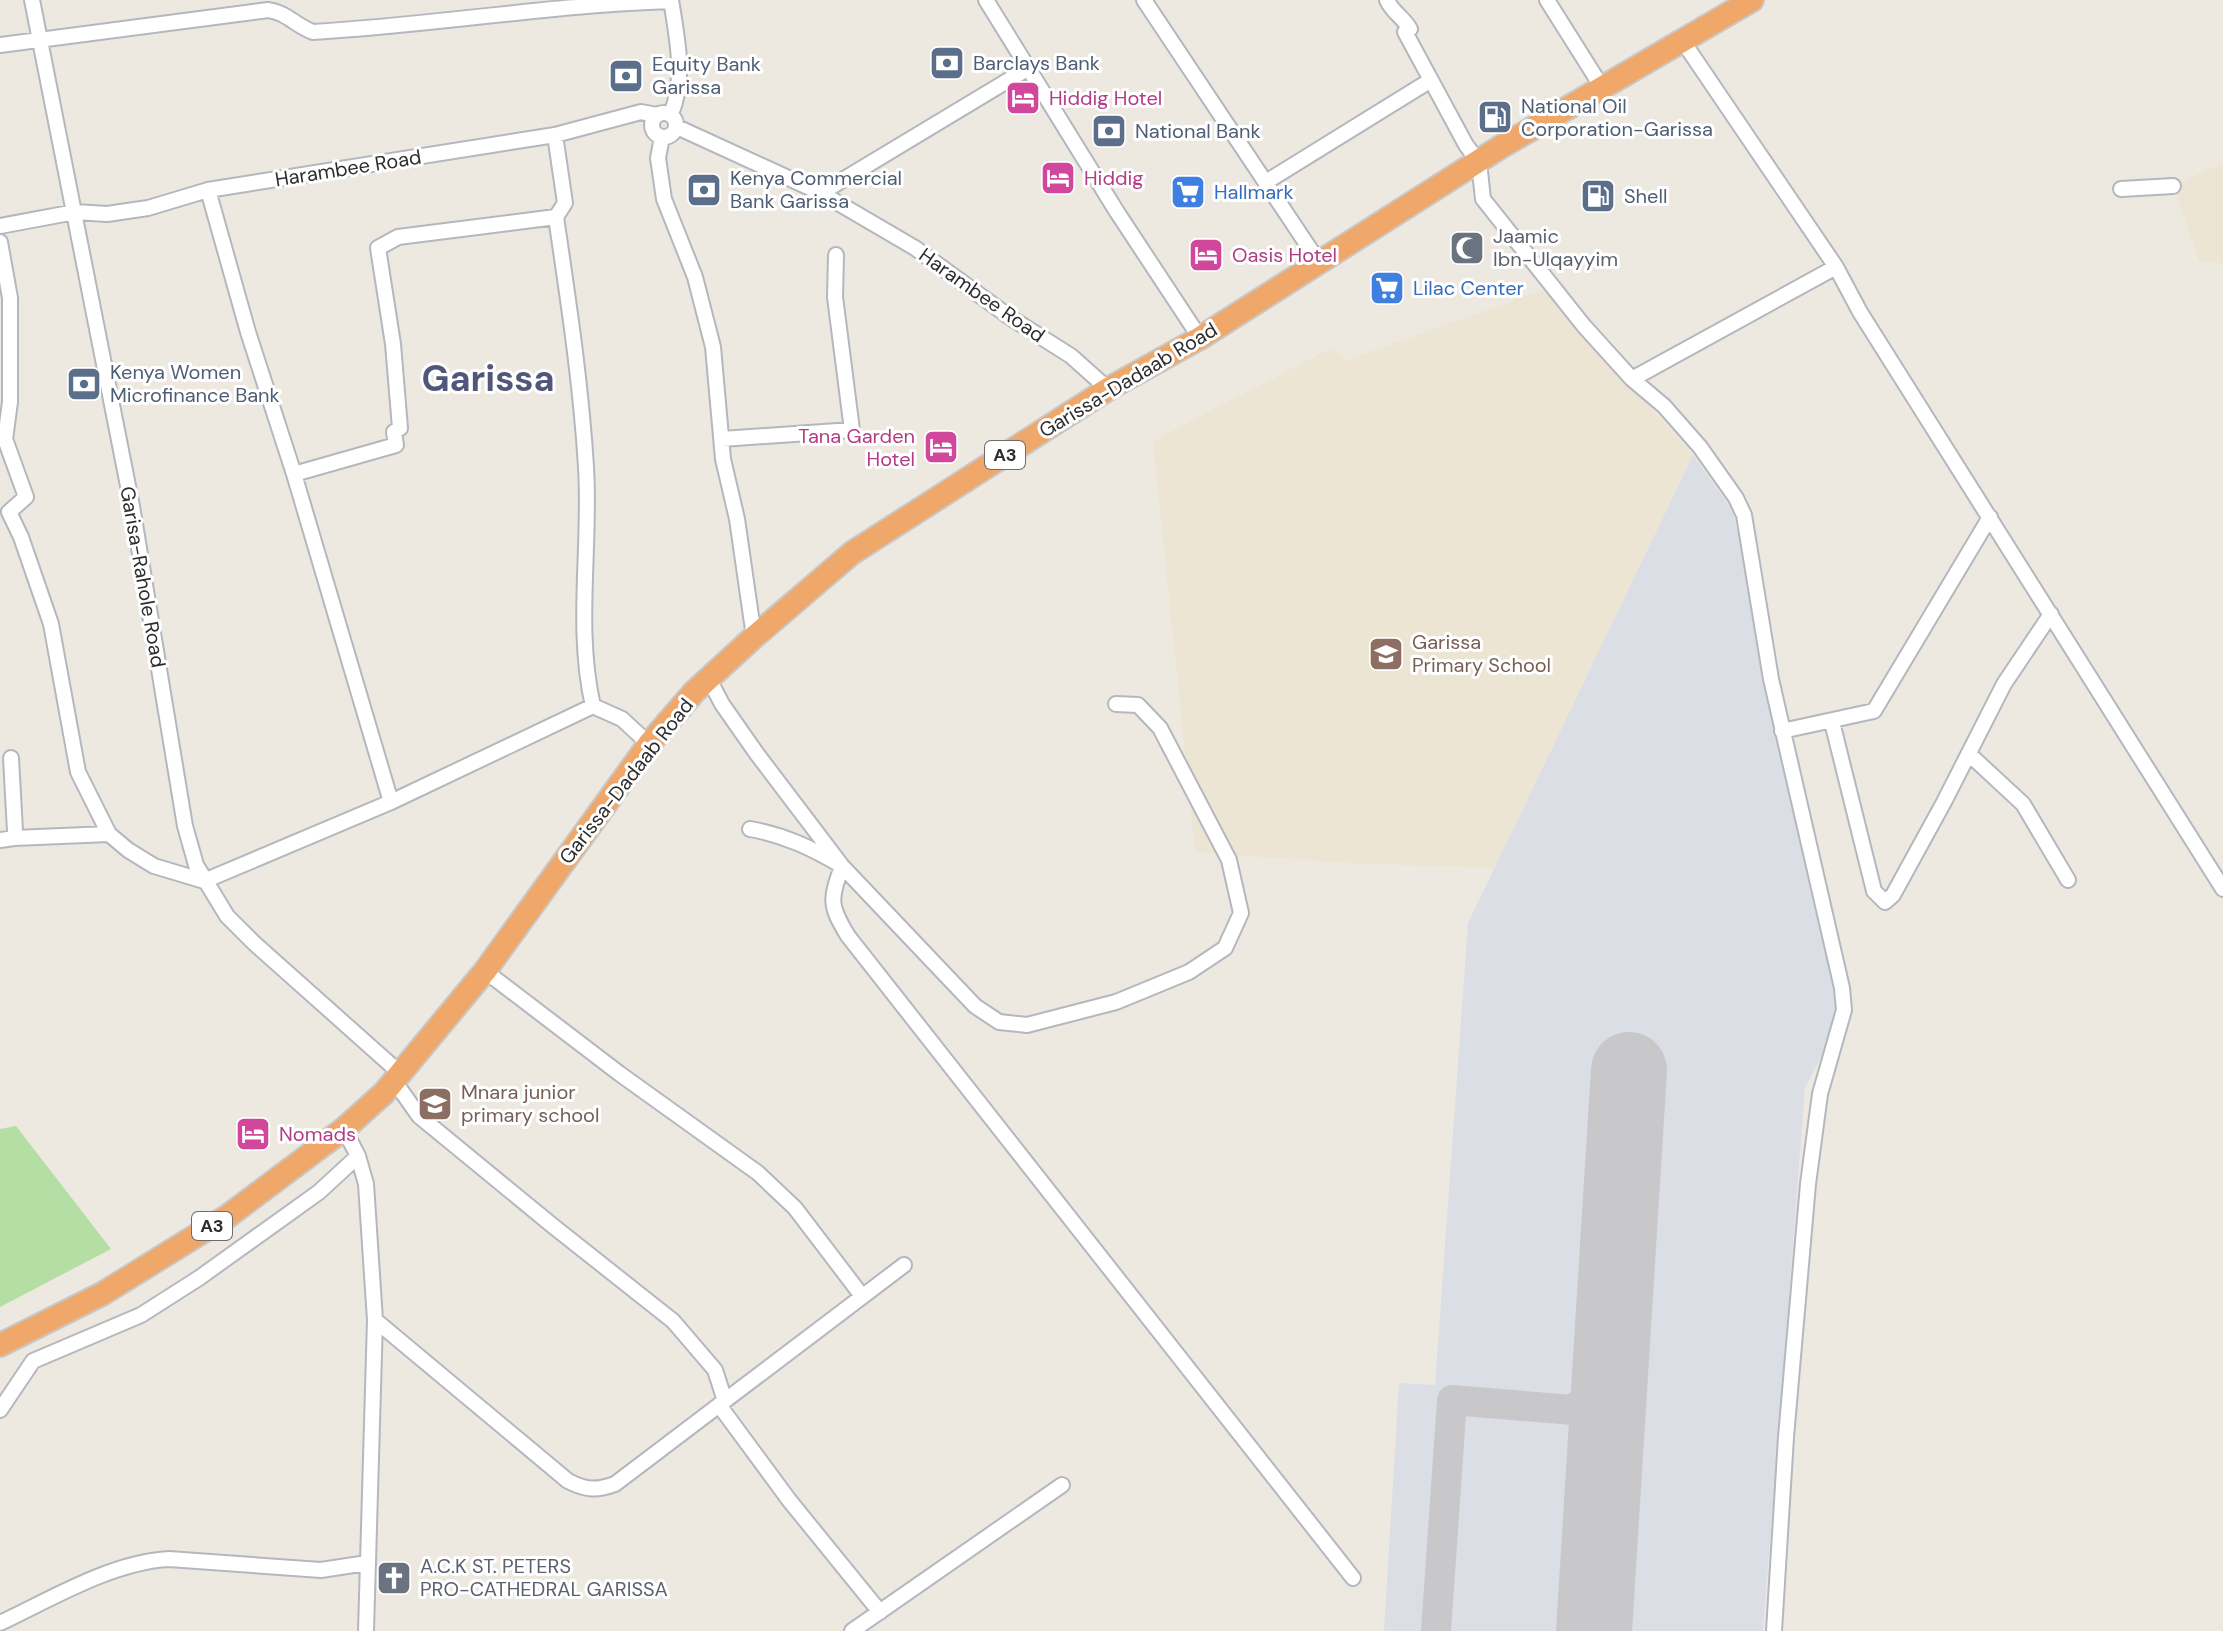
<svg xmlns="http://www.w3.org/2000/svg" width="2223" height="1631" viewBox="0 0 2223 1631" font-family="'DM Sans',sans-serif">
<style>
.education{fill:#ede5d3}
.airport{fill:#dcdee6}
.green{fill:#b5dea4}
.lines{fill:none;stroke-linecap:round;stroke-linejoin:round}
.taxiway{stroke:#c8c8cb;stroke-width:30}
.runway{stroke:#c8c8cb;stroke-width:76}
.minor-casing{stroke:#b5b7bf;stroke-width:18}
.highway-casing{stroke:#c8c8c8;stroke-width:26}
.minor{stroke:#fff;stroke-width:14}
.highway{stroke:#f0a86a;stroke-width:22}
.labels{text-anchor:middle;stroke-width:6;stroke-linejoin:round;paint-order:stroke}
.shield{fill:#fff;stroke:#6c6c6c;stroke-width:2}
.shield-label{font-size:18px;font-weight:bold;fill:#2d2d2d}
.service-label{font-size:20px;fill:#4e5e75;stroke:#fff;text-anchor:start}
.hotel-label{font-size:20px;fill:#b23c85;stroke:#fff;text-anchor:start}
.street-label{font-size:20px;fill:#2d2d2d;stroke:#fff}
.shop-label{font-size:20px;fill:#366cbe;stroke:#fff;text-anchor:start}
.worship-label{font-size:20px;fill:#5b616d;stroke:#fff;text-anchor:start}
.education-label{font-size:20px;fill:#785e54;stroke:#fff;text-anchor:start}
.town-label{font-size:36px;font-weight:bold;fill:#51577a;stroke:#fff}
</style>
<rect width="100%" height="100%" fill="#ede9e1"/>
<!-- education -->
<path class="education" d="M 2223,162 L 2223,264 L 2199,261 L 2173,186 Z
M 1545,289 L 1693,455 L 1494,868 L 1344,863 L 1195,852 L 1153,441 L 1333,347 L 1345,361 Z"/>
<!-- airport -->
<path class="airport" d="M 1693,455 L 1733,511 L 1838,1002 L 1835,1029 L 1805,1088 L 1763,1631 L 1384,1631 L 1399,1383 L 1435,1385 L 1468,923 Z"/>
<!-- green -->
<path class="green" d="M 16,1126 L 111,1249 L 0,1307 L 0,1129 Z"/>
<g class="lines">
<!-- taxiway -->
<path class="taxiway" d="M 1436,1631 L 1452,1400 L 1573,1410 L 1593,1393"/>
<!-- runway -->
<path class="runway" d="M 1594,1631 L 1629,1070"/>
<!-- minor casing -->
<g class="minor-casing">
<path id="minor" d="M 32,0 L 132,506 L 185,826 L 196,865 L 227,916 L 254,943 L 401,1074
M 671,0 C 677,38 686,78 671,114
M 986,0 L 1117,212 L 1200,338
M 1144,0 L 1320,264
M 1387,0 C 1392,12 1403,17 1410,29 L 1405,32 L 1466,145 L 1479,162 L 1483,199 L 1584,326 L 1632,379 L 1664,406 L 1700,447 L 1736,498 L 1744,515 L 1771,679 L 1842,988 L 1844,1010 L 1820,1094 L 1808,1184 L 1786,1437 L 1774,1631
M 1547,0 L 1603,89
M 1682,40 L 1836,267 L 1860,312 L 2223,889
M 0,45 L 268,10 C 286,12 296,26 313,32 C 433,25 551,5 671,1
M652 125a12 12 0 1 1 24 0a12 12 0 1 1-24 0Z
M 677,127 L 821,193 L 915,248 L 1011,318 L 1071,356 L 1108,389
M 555,135 L 565,203 L 556,217 C 568,299 581,383 586,467 C 591,546 575,628 593,706 L 622,719 L 649,744
M 662,137 L 658,158 L 664,199 L 695,277 L 713,347 L 723,459 L 737,519 L 754,637
M 1266,182 L 1431,80
M 2121,189 L 2173,186
M 208,190 L 248,332 L 294,474 L 391,802
M 821,193 L 1027,69
M 0,226 L 75,212 L 107,214 L 148,208 L 208,190 L 555,135 L 641,112 L 657,115
M 0,242 L 10,298 L 10,402 L 5,439 L 26,497 L 9,512 L 21,537 L 51,624 L 78,772 L 109,834 L 128,850 L 154,866 L 204,881 L 391,802 L 593,706
M 1632,379 L 1836,267
M 722,439 L 852,430 L 835,297 L 836,255
M 294,474 L 396,445 L 394,432 L 400,428 L 393,344 L 378,248 L 398,237 L 556,217
M 709,679 L 722,704 L 757,754 L 842,866 L 975,1006 L 999,1022 L 1027,1025 L 1116,1002 L 1189,972 L 1225,948 L 1241,913 L 1229,860 L 1160,728 L 1138,705 L 1116,704
M 1832,722 L 1874,891 L 1885,902 L 1893,895 L 1944,802 L 2004,684 L 2051,614
M 1782,731 L 1874,711 L 1990,517
M 1969,754 L 2023,804 L 2068,880
M 750,829 C 784,835 812,848 842,866 C 830,900 829,905 848,936 L 1353,1578
M 14,838 L 109,834
M 0,840 L 14,838 L 15,831 L 11,758
M 485,971 L 620,1074 L 758,1173 L 795,1208 L 862,1296
M 395,1082 L 419,1116 L 553,1226 L 673,1321 L 715,1370 L 725,1401
M 344,1129 L 358,1156 L 366,1184 L 375,1320 L 366,1631
M 375,1320 L 568,1481 C 586,1490 596,1491 615,1484 L 904,1265
M 719,1405 L 789,1500 L 880,1612
M 0,1410 L 33,1361 L 141,1315 L 199,1278 L 319,1192 L 358,1156
M 0,1623 C 51,1599 112,1562 169,1559 L 321,1570 L 367,1563
M 852,1631 L 1062,1485"/>
</g>
<!-- highway casing -->
<g class="highway-casing">
<path id="highway" d="M 0,1345 L 102,1294 L 228,1216 L 344,1129 L 384,1093 L 485,971 L 649,744 L 694,692 L 754,637 L 852,553 L 1108,389 L 1200,338 L 1499,148 L 1752,0"/>
</g>
<!-- minor -->
<use href="#minor" class="minor"/>
<!-- highway -->
<use href="#highway" class="highway"/>
</g>
<!-- icons -->
<defs>
<g id="bank-square" transform="scale(1.8)"><rect x="-9" y="-9" width="18" height="18" rx="4" fill="#5c6f8a" stroke="#fff"/><path d="M-6-4H6V4H-6ZM0-2.3a2.3 2.3 0 1 0 0 4.6a2.3 2.3 0 1 0 0-4.6Z" fill="#fff"/></g>
<g id="hotel-square" transform="scale(1.8)"><rect x="-9" y="-9" width="18" height="18" rx="4" fill="#d1479c" stroke="#fff"/><path d="M-6-4.5h1.5V1H6V5H4.5V3h-9V5H-6ZM-4 0a1.8 1.8 0 1 1 3.6 0ZM.5 0V-2.5h3Q6-2.5 6 0Z" fill="#fff"/></g>
<g id="fuel-square" transform="scale(1.8)"><rect x="-9" y="-9" width="18" height="18" rx="4" fill="#5c6f8a" stroke="#fff"/><path d="M-5.5-6h7V0h2V4h1.3V-2.5L3-4.5l.8-.8L6-3V5H2.5V1h-1V6h-7ZM-4.2-4.7v3.2H.2V-4.7Z" fill="#fff"/></g>
<g id="supermarket-square" transform="scale(1.8)"><rect x="-9" y="-9" width="18" height="18" rx="4" fill="#3f7fe0" stroke="#fff"/><path d="M-6-5.5h2.5l.6 2H6L4.5 2H-2.5L-4.4-4H-6ZM-1.5 3.2a1.3 1.3 0 1 0 .1 0ZM3 3.2a1.3 1.3 0 1 0 .1 0Z" fill="#fff"/></g>
<g id="mosque-square" transform="scale(1.8)"><rect x="-9" y="-9" width="18" height="18" rx="4" fill="#6b7280" stroke="#fff"/><path d="M3.5-4.9A6 6 0 1 0 3.5 4.9A5 5 0 1 1 3.5-4.9Z" fill="#fff"/></g>
<g id="school-square" transform="scale(1.8)"><rect x="-9" y="-9" width="18" height="18" rx="4" fill="#8d6e63" stroke="#fff"/><path d="M0-5L7-2L0 1L-7-2ZM-4 1L0 2.5L4 1V4Q0 6-4 4Z" fill="#fff"/></g>
<g id="church-square" transform="scale(1.8)"><rect x="-9" y="-9" width="18" height="18" rx="4" fill="#6b7280" stroke="#fff"/><path d="M-1.2-6h2.4v3.5h3.3v2.4h-3.3V6h-2.4V-.1h-3.3v-2.4h3.3Z" fill="#fff"/></g>
</defs>
<g fill-rule="evenodd">
<use href="#bank-square" x="947" y="63"/>
<use href="#bank-square" x="626" y="76"/>
<use href="#hotel-square" x="1023" y="98"/>
<use href="#fuel-square" x="1495" y="117"/>
<use href="#bank-square" x="1109" y="131"/>
<use href="#hotel-square" x="1058" y="178"/>
<use href="#bank-square" x="704" y="190"/>
<use href="#supermarket-square" x="1188" y="192"/>
<use href="#fuel-square" x="1598" y="196"/>
<use href="#mosque-square" x="1467" y="248"/>
<use href="#hotel-square" x="1206" y="255"/>
<use href="#supermarket-square" x="1387" y="288"/>
<use href="#bank-square" x="84" y="384"/>
<use href="#hotel-square" x="941" y="447"/>
<use href="#school-square" x="1386" y="654"/>
<use href="#school-square" x="435" y="1104"/>
<use href="#hotel-square" x="253" y="1134"/>
<use href="#church-square" x="394" y="1578"/>
</g>
<g class="labels">
<!-- shield labels -->
<g class="shield">
<rect x="985" y="441" width="40" height="28" rx="6"/>
<rect x="192" y="1212" width="40" height="28" rx="6"/>
</g>
<g class="shield-label">
<text x="1005" y="461">A3</text>
<text x="212" y="1232">A3</text>
</g>
<!-- service labels -->
<g class="service-label">
<text x="973" y="70">Barclays Bank</text>
<text x="652" y="71">Equity Bank<tspan x="652" dy="23">Garissa</tspan></text>
<text x="1521" y="113">National Oil<tspan x="1521" dy="23">Corporation-Garissa</tspan></text>
<text x="1135" y="138">National Bank</text>
<text x="730" y="185">Kenya Commercial<tspan x="730" dy="23">Bank Garissa</tspan></text>
<text x="1624" y="203">Shell</text>
<text x="110" y="379">Kenya Women<tspan x="110" dy="23">Microfinance Bank</tspan></text>
</g>
<!-- hotel labels -->
<g class="hotel-label">
<text x="1049" y="105">Hiddig Hotel</text>
<text x="1084" y="185">Hiddig</text>
<text x="1232" y="262">Oasis Hotel</text>
<text x="915" y="443" text-anchor="end">Tana Garden<tspan x="915" dy="23">Hotel</tspan></text>
<text x="279" y="1141">Nomads</text>
</g>
<!-- street labels -->
<g class="street-label">
<text transform="translate(348 168) rotate(-9)" y="7">Harambee Road</text>
<text transform="translate(982 295) rotate(35)" y="7">Harambee Road</text>
<text transform="translate(1128 380) rotate(-31)" y="7">Garissa-Dadaab Road</text>
<text transform="translate(143 577) rotate(80)" y="7">Garisa-Rahole Road</text>
<text transform="translate(626 781) rotate(-52)" y="7">Garissa-Dadaab Road</text>
</g>
<!-- shop labels -->
<g class="shop-label">
<text x="1214" y="199">Hallmark</text>
<text x="1413" y="295">Lilac Center</text>
</g>
<!-- worship labels -->
<g class="worship-label">
<text x="1493" y="243">Jaamic<tspan x="1493" dy="23">Ibn-Ulqayyim</tspan></text>
<text x="420" y="1573">A.C.K ST. PETERS<tspan x="420" dy="23">PRO-CATHEDRAL GARISSA</tspan></text>
</g>
<!-- education labels -->
<g class="education-label">
<text x="1412" y="649">Garissa<tspan x="1412" dy="23">Primary School</tspan></text>
<text x="461" y="1099">Mnara junior<tspan x="461" dy="23">primary school</tspan></text>
</g>
<!-- town labels -->
<g class="town-label">
<text x="488" y="391">Garissa</text>
</g>
</g>
</svg>
